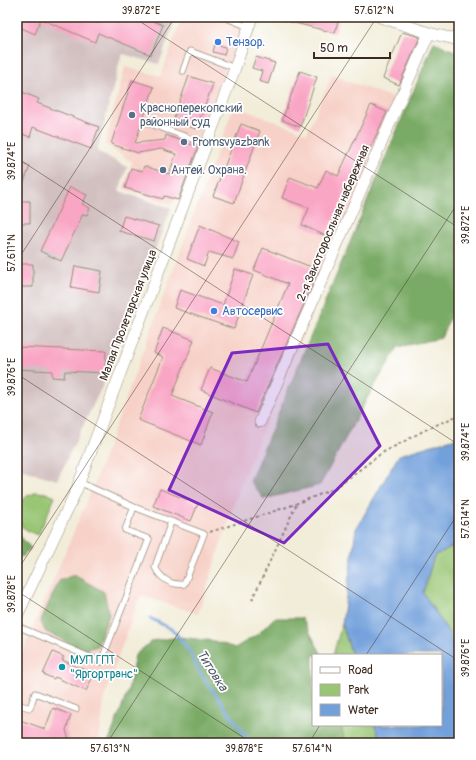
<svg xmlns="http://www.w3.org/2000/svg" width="476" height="760" viewBox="0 0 476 760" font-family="Pangolin,sans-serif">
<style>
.built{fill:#f7d1c7}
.industrial{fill:#d2bfc0}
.green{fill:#99c674;stroke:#6a7849}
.forest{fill:#7aab66;stroke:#5a6a42}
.water{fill:#72a0db;stroke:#56657c}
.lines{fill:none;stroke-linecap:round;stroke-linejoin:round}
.stream{stroke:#72a0db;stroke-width:3}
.building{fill:#f9a6c5}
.lane-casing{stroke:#968c7c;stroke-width:7}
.street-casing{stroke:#968c7c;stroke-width:12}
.path{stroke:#968c7c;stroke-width:2;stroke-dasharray:3 3;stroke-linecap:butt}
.lane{stroke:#fff;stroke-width:5.5}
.street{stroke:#fff;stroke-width:11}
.marked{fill:#7b2cbf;fill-opacity:0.2;stroke:#7b2cbf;stroke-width:3;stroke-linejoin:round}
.ticks{fill:none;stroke:#3b2a1e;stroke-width:1;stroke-opacity:0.45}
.shop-dot{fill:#3f7fe0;stroke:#fff;stroke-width:1.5}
.service-dot{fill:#5c6f8a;stroke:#fff;stroke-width:1.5}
.culture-dot{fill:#0f9aa8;stroke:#fff;stroke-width:1.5}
.labels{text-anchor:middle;stroke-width:3.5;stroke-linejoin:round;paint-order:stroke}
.shop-label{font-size:12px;fill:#366cbe;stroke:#fff;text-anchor:start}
.service-label{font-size:12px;fill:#4e5e75;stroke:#fff;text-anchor:start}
.street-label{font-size:12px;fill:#3b2a1e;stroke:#fff}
.culture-label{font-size:12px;fill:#0d838f;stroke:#fff;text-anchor:start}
.water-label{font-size:13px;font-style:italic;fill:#51596a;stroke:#fff}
.neatline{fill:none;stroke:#3b2a1e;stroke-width:1.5}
.ticks-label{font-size:10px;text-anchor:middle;fill:#3b2a1e}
</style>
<rect width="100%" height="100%" fill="#fff"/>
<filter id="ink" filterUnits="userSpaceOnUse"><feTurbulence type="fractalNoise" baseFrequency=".025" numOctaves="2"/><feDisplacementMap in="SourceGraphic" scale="8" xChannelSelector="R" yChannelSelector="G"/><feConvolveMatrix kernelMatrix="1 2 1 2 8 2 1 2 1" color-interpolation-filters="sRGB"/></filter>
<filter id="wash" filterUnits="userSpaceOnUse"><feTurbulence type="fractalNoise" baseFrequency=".012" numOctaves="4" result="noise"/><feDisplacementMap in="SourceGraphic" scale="16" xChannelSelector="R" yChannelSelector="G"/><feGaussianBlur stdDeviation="0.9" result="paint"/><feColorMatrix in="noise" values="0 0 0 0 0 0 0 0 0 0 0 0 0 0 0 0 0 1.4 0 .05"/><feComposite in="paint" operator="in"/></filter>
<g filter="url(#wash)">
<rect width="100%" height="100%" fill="#f2edd9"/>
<!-- built -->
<path class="built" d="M 182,17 L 230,17 L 245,22 L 172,204 L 124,188 L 132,162 L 105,144 L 125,67 L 161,76 Z
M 332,75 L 401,101 L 242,480 L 198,614 L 140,595 L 105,695 L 99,743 L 17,743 L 17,665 L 94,484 L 234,106 L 307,133 Z"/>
<!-- industrial -->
<path class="industrial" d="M 17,17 L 174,17 L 175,20 L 159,64 L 123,54 L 120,60 L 97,151 L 127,167 L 119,191 L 171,208 L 108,374 L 57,480 L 17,468 Z"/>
<!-- green -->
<path class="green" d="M 36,492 L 46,493 L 55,497 L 38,535 L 30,532 L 21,526 C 20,516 18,503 27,496 C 29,495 34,494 36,492 Z
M 459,543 L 459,670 L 449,633 L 423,593 L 434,556 Z
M 342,624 L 352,655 L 333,655 Z
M 341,725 L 375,725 L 381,743 L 345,743 Z"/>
<!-- forest -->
<path class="forest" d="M 434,42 L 459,53 L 459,297 L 441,338 L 398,347 L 370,393 L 320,485 L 264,499 L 250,481 Z
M 17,533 L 31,548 L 22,557 L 17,554 Z
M 74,575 L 104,592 L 109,615 L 97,646 L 84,650 L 46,632 L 40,622 L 59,581 Z
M 274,618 L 302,618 L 322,655 L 313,655 L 313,725 L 341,725 L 345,743 L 108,743 L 128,691 L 135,655 L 152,641 L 179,637 L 214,641 L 235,648 L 258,634 Z"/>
<!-- water -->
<path class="water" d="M 459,437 L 459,543 L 434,556 L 423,593 L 449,633 L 459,670 L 459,743 L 381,743 L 375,725 L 441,725 L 441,655 L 352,655 L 342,624 L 356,529 L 399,455 Z"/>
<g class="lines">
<!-- stream -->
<path class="stream" d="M 150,618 L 173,630 L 188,649 L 202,676 L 251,743"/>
</g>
<g id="blocks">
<!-- building -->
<path class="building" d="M 17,17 L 144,17 L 163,25 L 151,55 L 98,33 L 95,42 L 41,19 L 35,34 L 17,26 Z
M 284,17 L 339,17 L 335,33 L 283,20 Z
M 402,32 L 420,37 L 399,85 L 383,78 Z
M 215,44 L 226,47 L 224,55 L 213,52 Z
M 256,57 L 275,63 L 268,84 L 259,81 L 262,71 L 252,68 Z
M 300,71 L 317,77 L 300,127 L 282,120 Z
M 189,76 L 213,84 L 196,129 L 173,121 Z
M 132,80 L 154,87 L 135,143 L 165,140 L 166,135 L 198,147 L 178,200 L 164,196 L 163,199 L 125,188 L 131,168 L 142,171 L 144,166 L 169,174 L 176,154 L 161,149 L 138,153 L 111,144 Z
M 17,90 L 39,99 L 37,103 L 99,127 L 91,149 L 33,127 L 30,137 L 17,132 Z
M 371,105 L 387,112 L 356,178 L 353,177 L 326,236 L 302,225 L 309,208 L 282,198 L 290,177 L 318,188 L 326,170 L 338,176 Z
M 241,124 L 260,131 L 234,203 L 213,196 Z
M 17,161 L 30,166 L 18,198 L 17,198 Z
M 70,187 L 87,195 L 82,204 L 90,208 L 87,215 L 83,214 L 61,261 L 40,251 Z
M 17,201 L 30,201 L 30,223 L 17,223 Z
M 124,216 L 159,226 L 154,241 L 119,231 Z
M 200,225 L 239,242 L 233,259 L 209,252 L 204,266 L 187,259 Z
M 263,248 L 319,270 L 256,413 L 201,390 L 210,368 L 247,382 L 288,284 L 254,270 Z
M 17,264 L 33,264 L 33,287 L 17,287 Z
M 75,266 L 102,271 L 99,292 L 71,287 Z
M 235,269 L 253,275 L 234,329 L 174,308 L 180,290 L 223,305 Z
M 163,328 L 194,340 L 172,396 L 213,412 L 201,445 L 138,420 L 163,357 L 154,353 Z
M 17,347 L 106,351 L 105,373 L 65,371 L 64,378 L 52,377 L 52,371 L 17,369 Z
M 160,489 L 198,504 L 191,521 L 153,506 Z
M 53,652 L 64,657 L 62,660 L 94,674 L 86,691 L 55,677 L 54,679 L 43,674 Z
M 53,708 L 71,715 L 66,730 L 70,743 L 17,743 L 17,719 L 45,729 Z"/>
</g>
</g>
<g filter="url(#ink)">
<use href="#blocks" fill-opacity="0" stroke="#968c7c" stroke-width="1"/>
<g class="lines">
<!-- lane casing -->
<g class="lane-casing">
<path id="lane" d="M 224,17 L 249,27
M 183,71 L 190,51 L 235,68
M 148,123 L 206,144
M 134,507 L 204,534 L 186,580 L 184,584 C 171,586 160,578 155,567 L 171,522
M 17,626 L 101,662 L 149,539 L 125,530 L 134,507 L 79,482
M 17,704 L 30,708 L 35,693 L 76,709"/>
</g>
<!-- street casing -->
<g class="street-casing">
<path id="street" d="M 380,17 L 429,33 L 459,40
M 260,422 L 429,33
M 17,616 L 76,491 L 235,68 L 252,17"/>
</g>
<!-- path -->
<path class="path" d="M 210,532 L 290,506 L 334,489 L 382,453 L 427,429 L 459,415
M 252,600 L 296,505"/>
<!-- lane -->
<use href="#lane" class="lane"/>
<!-- street -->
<use href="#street" class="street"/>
</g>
</g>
<!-- marked area -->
<path class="marked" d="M 328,344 L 380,446 L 284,543 L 169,490 L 232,353 Z"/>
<!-- ticks -->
<path class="ticks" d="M 133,17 L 459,228M 17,158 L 459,445M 17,261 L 175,17M 17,374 L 459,661M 17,571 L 377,17M 17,591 L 252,743M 366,655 L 459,512M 107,743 L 459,201M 309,743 L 320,725"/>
<!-- markers -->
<g class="shop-dot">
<circle cx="218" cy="42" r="4"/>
<circle cx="214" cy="311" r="4"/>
</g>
<g class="service-dot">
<circle cx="132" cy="115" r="4"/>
<circle cx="184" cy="142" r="4"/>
<circle cx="163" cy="170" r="4"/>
</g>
<circle class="culture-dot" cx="62" cy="667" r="4"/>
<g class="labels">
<!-- shop labels -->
<g class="shop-label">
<text x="226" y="46">Тензор.</text>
<text x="222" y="315">Автосервис</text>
</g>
<!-- service labels -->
<g class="service-label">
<text x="140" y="112">Красноперекопский<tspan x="140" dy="14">районный суд</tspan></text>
<text x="192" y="146">Promsvyazbank</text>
<text x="171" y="174">Антей. Охрана.</text>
</g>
<!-- street labels -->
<g class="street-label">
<text transform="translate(333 223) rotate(-67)" y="4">2-я Закоторосльная набережная</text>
<text transform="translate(128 315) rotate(-69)" y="4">Малая Пролетарская улица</text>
</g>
<!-- culture labels -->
<g class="culture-label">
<text x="70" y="664">МУП ГПТ<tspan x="70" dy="14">"Яргортранс"</tspan></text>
</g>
<!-- water labels -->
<g class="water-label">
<text transform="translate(213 670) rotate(58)" y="5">Титовка</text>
</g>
</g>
<!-- margin -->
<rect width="476" height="760" fill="none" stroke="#fff" stroke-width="44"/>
<!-- legend -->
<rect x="312" y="654" width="130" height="72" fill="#ffffff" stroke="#b1aaa5"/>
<rect x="320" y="667" width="20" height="6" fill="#ffffff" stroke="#b1aaa5"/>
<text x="348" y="674" font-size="12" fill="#3b2a1e">Road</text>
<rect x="320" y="684" width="20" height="12" fill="#99c674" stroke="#b1aaa5"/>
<text x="348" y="694" font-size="12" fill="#3b2a1e">Park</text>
<rect x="320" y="704" width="20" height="12" fill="#72a0db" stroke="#b1aaa5"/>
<text x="348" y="714" font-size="12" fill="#3b2a1e">Water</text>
<!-- scale -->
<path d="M314 52v6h76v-6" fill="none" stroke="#3b2a1e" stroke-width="2"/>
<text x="320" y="52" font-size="12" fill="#3b2a1e" stroke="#ffffff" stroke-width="3" paint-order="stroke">50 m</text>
<rect x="22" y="22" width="432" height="716" class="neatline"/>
<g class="ticks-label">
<text x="141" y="14">39.872°E</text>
<text x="374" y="14">57.612°N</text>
<text transform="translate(11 161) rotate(-90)" y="4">39.874°E</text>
<text transform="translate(465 225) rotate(-90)" y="4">39.872°E</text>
<text transform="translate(11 253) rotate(-90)" y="4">57.611°N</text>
<text transform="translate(11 377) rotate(-90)" y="4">39.876°E</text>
<text transform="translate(465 442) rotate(-90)" y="4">39.874°E</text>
<text transform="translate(465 519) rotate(-90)" y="4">57.614°N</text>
<text transform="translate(11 594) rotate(-90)" y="4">39.878°E</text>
<text transform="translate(465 658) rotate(-90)" y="4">39.876°E</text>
<text x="110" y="752">57.613°N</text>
<text x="244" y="752">39.878°E</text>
<text x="312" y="752">57.614°N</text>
</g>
</svg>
